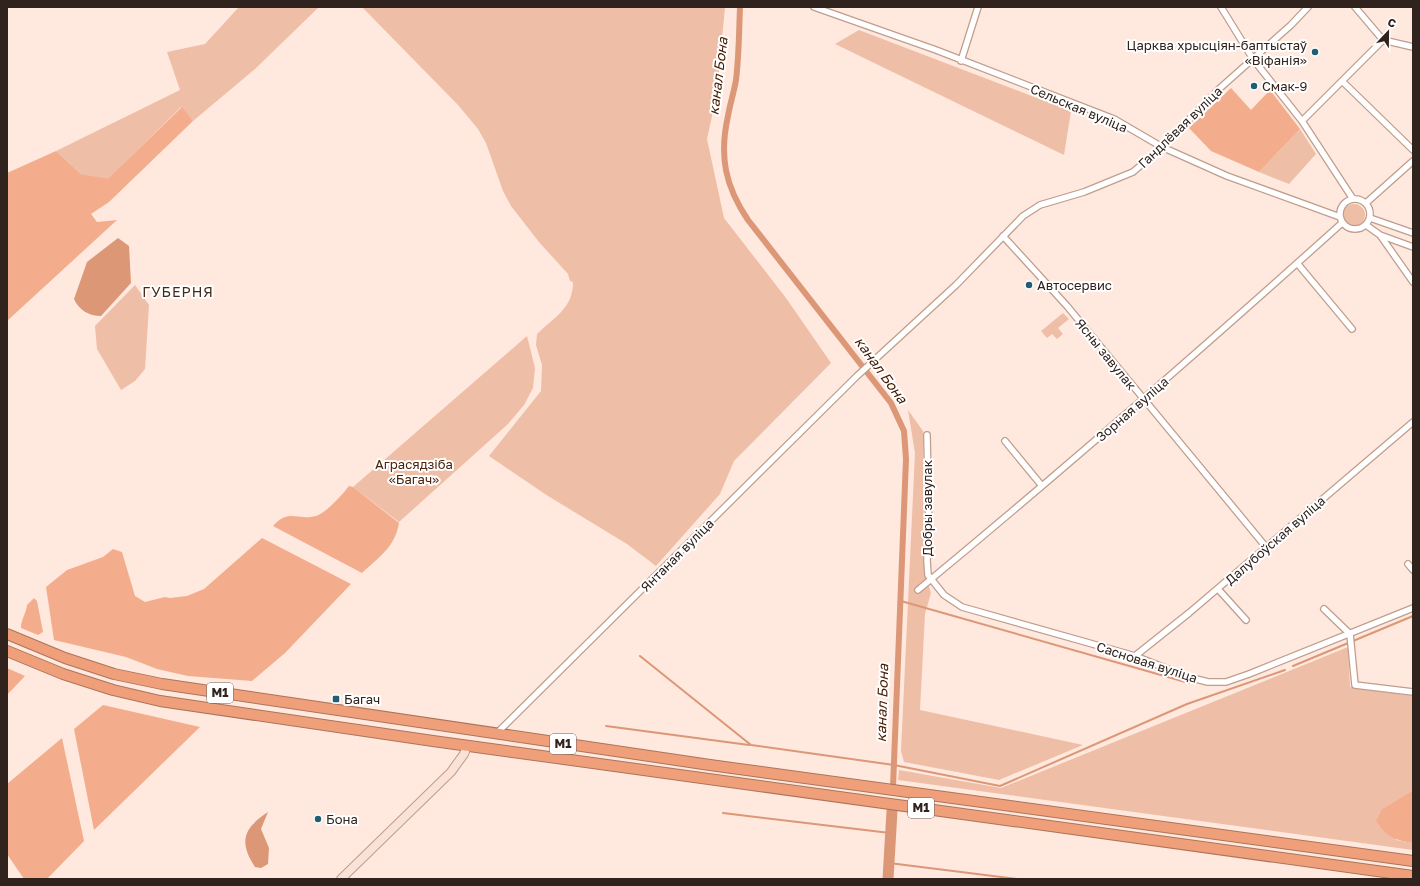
<svg xmlns="http://www.w3.org/2000/svg" width="1420" height="886" viewBox="0 0 1420 886" font-family="'Golos Text',sans-serif">
<style>
.green{fill:#efbea7}
.forest{fill:#f3ad8c}
.water{fill:#dc9777}
.lines{fill:none;stroke-linecap:round;stroke-linejoin:round}
.stream{stroke:#dc9777;stroke-width:2}
.canal{stroke:#dc9777;stroke-width:6}
.river{stroke:#dc9777;stroke-width:11}
.street-casing{stroke:#c09d8c;stroke-width:8}
.secondary-casing{stroke:#c09d8c;stroke-width:10}
.highway-casing{stroke:#ac745a;stroke-width:12}
.street{stroke:#fff;stroke-width:5.5}
.secondary{stroke:#fae2d7;stroke-width:8}
.highway{stroke:#efa07b;stroke-width:10}
.poi-dot{fill:#205e74;stroke:#fff;stroke-width:1.5}
.labels{text-anchor:middle;stroke-width:4;stroke-linejoin:round;paint-order:stroke}
.shield{fill:#fff;stroke:#6e6460;stroke-width:1}
.shield-label{font-size:12px;font-weight:bold;fill:#30221c}
.poi-label{font-size:13px;fill:#30221c;stroke:#fff;text-anchor:start}
.street-label{font-size:13px;fill:#30221c;stroke:#fff}
.park-label{font-size:13px;fill:#4f230b;stroke:#fff}
.water-label{font-size:14px;font-style:italic;fill:#451a02;stroke:#fff}
.neighbourhood-label{font-size:14px;letter-spacing:1px;fill:#44281b;stroke:#fff}
</style>
<rect width="100%" height="100%" fill="#ffe8de"/>
<!-- green -->
<path class="green" d="M 239,7 L 319,7 L 255,69 L 193,121 L 181,107 L 108,180 L 81,174 L 56,151 L 180,90 L 167,52 L 205,44 Z
M 362,7 L 725,7 L 717,93 L 707,139 L 724,218 L 786,298 L 831,363 L 734,461 L 720,494 L 656,566 L 627,544 L 548,496 L 489,456 L 541,391 L 542,365 L 536,345 L 537,334 C 554,317 573,309 573,282 L 570,281 L 568,274 L 539,242 L 511,206 L 503,191 L 486,143 L 478,129 L 458,105 Z
M 859,30 L 1071,111 L 1064,155 L 835,44 Z
M 1300,129 L 1316,154 L 1289,184 L 1259,172 Z
M1343 215a11 11 0 1 1 22 0a11 11 0 1 1-22 0Z
M 135,285 L 149,305 L 145,369 L 135,381 L 121,390 L 97,349 L 95,326 Z
M 1063,313 L 1069,319 L 1058,328 L 1063,334 L 1057,339 L 1052,334 L 1047,338 L 1041,331 Z
M 527,336 L 535,368 L 533,388 L 524,405 L 508,424 L 399,522 L 353,487 Z
M 908,410 L 923,431 L 924,571 L 931,593 L 925,614 L 920,710 L 1083,745 L 999,780 L 904,762 L 901,751 L 915,453 Z
M 1348,647 L 1350,687 L 1413,696 L 1413,790 L 1382,809 L 1396,840 L 1413,843 L 1413,850 L 898,780 L 899,770 L 1001,788 Z"/>
<!-- forest -->
<path class="forest" d="M 1231,88 L 1251,110 L 1270,90 L 1300,129 L 1259,172 L 1211,151 L 1189,128 Z
M 182,107 L 193,121 L 109,202 L 91,214 L 97,222 L 117,220 L 7,321 L 7,173 L 56,151 L 81,174 L 108,179 Z
M 349,486 L 353,487 L 399,523 C 395,547 379,557 362,573 L 273,526 C 289,508 297,521 316,516 C 326,513 343,494 349,486 Z
M 262,538 L 351,584 L 285,653 L 252,681 L 188,676 L 157,669 L 126,657 L 54,640 L 46,587 L 67,570 L 103,557 L 113,549 L 122,552 L 135,596 L 145,602 L 165,597 L 170,598 L 187,596 L 204,589 Z
M 34,598 L 37,601 L 43,632 L 38,635 L 21,628 C 21,619 26,614 27,605 Z
M 7,668 L 25,676 L 7,695 Z
M 103,705 L 200,727 L 94,830 L 74,729 Z
M 62,738 L 84,841 L 47,879 L 24,879 L 7,854 L 7,784 Z
M 1413,790 L 1413,843 C 1394,840 1387,837 1376,821 L 1382,809 Z"/>
<!-- water -->
<path class="water" d="M 118,238 L 129,246 L 131,283 L 101,316 C 89,316 79,310 74,299 L 87,262 Z
M 268,812 L 261,829 L 269,848 L 268,864 L 261,868 L 255,867 C 238,841 244,828 268,812 Z"/>
<g class="lines">
<!-- stream -->
<path class="stream" d="M 901,601 L 1189,683
M 640,656 L 751,745 L 894,765 L 1000,786 L 1187,704 L 1285,670
M 1293,666 L 1413,616
M 606,726 L 749,745
M 723,813 L 890,833
M 889,863 L 1017,879"/>
<!-- canal -->
<path class="canal" d="M 740,7 C 739,31 739,56 736,80 C 734,92 730,104 728,116 C 719,156 725,186 748,220 L 891,403 L 904,431 L 906,459 L 893,787"/>
<!-- river -->
<path class="river" d="M 888,879 L 892,811"/>
<!-- street casing -->
<g class="street-casing">
<path id="street" d="M 814,7 L 936,50 L 1114,119 L 1162,147 L 1227,176 L 1340,217
M 1221,7 L 1253,59 L 1302,121 L 1353,199
M 1355,7 L 1383,40 L 1413,47
M 961,61 L 978,7
M 1342,81 L 1413,150
M 1302,121 L 1383,40
M1340 214a15 15 0 1 1 30 0a15 15 0 1 1-30 0Z
M 1366,203 L 1413,161
M 1370,218 L 1413,233
M 1366,225 L 1380,235 L 1413,247
M 1380,235 L 1413,282
M 1003,236 L 1067,306 L 1266,547
M 1297,263 L 1352,329
M 927,435 L 929,534 L 927,560 L 928,575 L 944,595 L 962,607 L 1135,656 L 1188,677 L 1208,682 L 1226,682 L 1249,674 L 1413,608
M 1005,441 L 1042,486
M 1408,564 L 1413,570
M 1218,589 L 1246,620
M 918,590 C 1062,471 1203,348 1342,223
M 1324,609 L 1350,634 L 1355,685 L 1413,692
M 1135,656 L 1189,613 L 1413,422
M 497,733 L 857,376 L 956,285 L 1023,216 L 1040,205 L 1084,192 L 1133,172 L 1162,147 L 1219,89 L 1291,25 L 1308,7"/>
</g>
<!-- secondary casing -->
<g class="secondary-casing">
<path id="secondary" d="M 341,879 L 451,772 L 464,754 L 467,746"/>
</g>
<!-- highway casing -->
<g class="highway-casing">
<path id="highway" d="M 7,634 L 65,658 L 114,674 L 162,684 L 710,765 L 1413,861
M 7,651 L 63,674 L 113,690 L 160,701 L 433,741 L 1413,876"/>
</g>
<!-- street -->
<use href="#street" class="street"/>
<!-- secondary -->
<use href="#secondary" class="secondary"/>
<!-- highway -->
<use href="#highway" class="highway"/>
</g>
<!-- markers -->
<g class="poi-dot">
<circle cx="1315" cy="52" r="4"/>
<circle cx="1254" cy="86" r="4"/>
<circle cx="1029" cy="285" r="4"/>
<rect x="332" y="695" width="8" height="8" rx="2"/>
<circle cx="318" cy="819" r="4"/>
</g>
<g class="labels">
<!-- shield labels -->
<g class="shield">
<rect x="207" y="683" width="26" height="20" rx="3"/>
<rect x="550" y="734" width="26" height="20" rx="3"/>
<rect x="908" y="798" width="26" height="20" rx="3"/>
</g>
<g class="shield-label">
<text x="220" y="697">М1</text>
<text x="563" y="748">М1</text>
<text x="921" y="812">М1</text>
</g>
<!-- poi labels -->
<g class="poi-label">
<text x="1307" y="50" text-anchor="end">Царква хрысціян-баптыстаў<tspan x="1307" dy="15">«Віфанія»</tspan></text>
<text x="1262" y="91">Смак-9</text>
<text x="1037" y="290">Автосервис</text>
<text x="344" y="704">Багач</text>
<text x="326" y="824">Бона</text>
</g>
<!-- street labels -->
<g class="street-label">
<text transform="translate(1079 108) rotate(23)" y="5">Сельская вуліца</text>
<text transform="translate(1180 127) rotate(-44)" y="5">Гандлёвая вуліца</text>
<text transform="translate(1106 354) rotate(51)" y="5">Ясны завулак</text>
<text transform="translate(1132 409) rotate(-41)" y="5">Зорная вуліца</text>
<text transform="translate(927 508) rotate(-90)" y="5">Добры завулак</text>
<text transform="translate(1275 540) rotate(-41)" y="5">Далубоўская вуліца</text>
<text transform="translate(677 555) rotate(-45)" y="5">Янтаная вуліца</text>
<text transform="translate(1147 662) rotate(18)" y="5">Сасновая вуліца</text>
</g>
<!-- park labels -->
<g class="park-label">
<text x="414" y="469">Аграсядзіба<tspan x="414" dy="15">«Багач»</tspan></text>
</g>
<!-- water labels -->
<g class="water-label">
<text transform="translate(718 76) rotate(-83)" y="5">канал Бона</text>
<text transform="translate(881 370) rotate(54)" y="5">канал Бона</text>
<text transform="translate(882 703) rotate(-88)" y="5">канал Бона</text>
</g>
<!-- neighbourhood labels -->
<g class="neighbourhood-label">
<text x="178" y="297">ГУБЕРНЯ</text>
</g>
</g>
<!-- border -->
<rect width="1420" height="886" fill="none" stroke="#30221c" stroke-width="16"/>
<!-- north arrow -->
<g transform="translate(1388 32) rotate(22)" stroke="#ffffff" stroke-width="3" paint-order="stroke">
<path d="M0-3L7 15L0 10L-7 15Z" fill="#30221c"/>
<text y="-6" font-size="11" font-weight="bold" text-anchor="middle" fill="#30221c">С</text>
</g>
</svg>
